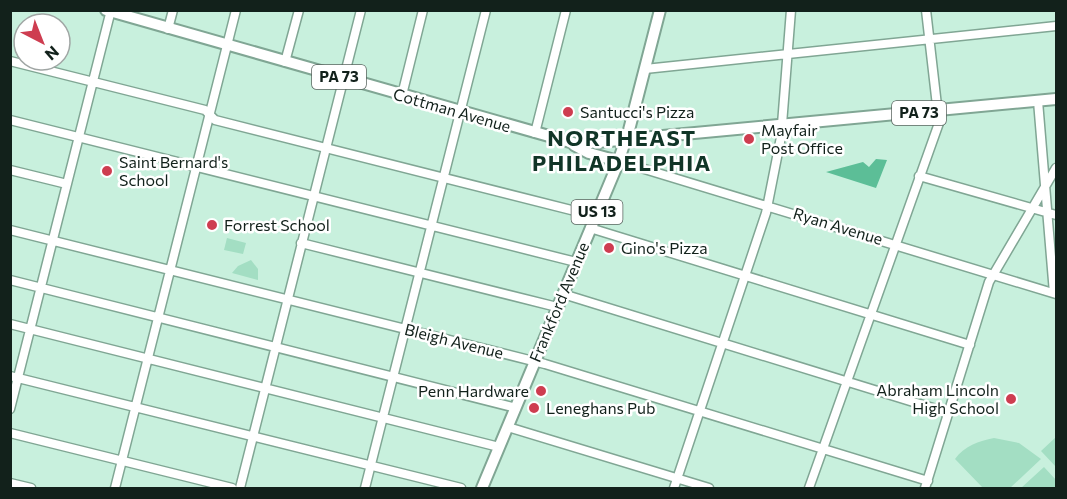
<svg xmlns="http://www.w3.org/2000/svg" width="1067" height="499" viewBox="0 0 1067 499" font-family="Commissioner,sans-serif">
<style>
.green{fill:#a3dec3}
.forest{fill:#5cbe97}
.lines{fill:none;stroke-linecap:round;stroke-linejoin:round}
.minor-casing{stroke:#80a694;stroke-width:11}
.major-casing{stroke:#80a694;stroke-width:14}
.minor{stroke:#fff;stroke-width:8}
.major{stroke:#fff;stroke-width:10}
.poi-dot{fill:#ce3d50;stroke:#fff;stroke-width:2}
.labels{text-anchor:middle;stroke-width:5;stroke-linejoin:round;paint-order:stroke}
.shield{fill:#fff;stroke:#59645f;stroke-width:1.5}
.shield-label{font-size:15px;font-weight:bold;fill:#12211b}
.street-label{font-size:16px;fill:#12211b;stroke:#fff}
.poi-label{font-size:16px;fill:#12211b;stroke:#fff;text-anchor:start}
.district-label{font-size:22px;font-weight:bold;letter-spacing:1.5px;fill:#113527;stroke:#fff}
</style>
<rect width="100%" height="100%" fill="#c8f0dd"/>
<!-- green -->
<path class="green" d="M 227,238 L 246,243 L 243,254 L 224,250 Z
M 251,260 L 258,269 L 258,280 L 232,273 L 238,266 Z
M 1056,437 L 1056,467 L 1041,451 Z
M 994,438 L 1019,443 L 1041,459 L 1010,488 L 983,488 L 955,459 C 964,446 979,441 994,438 Z
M 1044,467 L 1056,480 L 1056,488 L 1021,488 Z"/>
<!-- forest -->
<path class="forest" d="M 876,159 L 887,160 L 876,188 L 826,172 L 863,162 L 869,167 Z"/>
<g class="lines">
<!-- minor casing -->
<g class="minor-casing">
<path id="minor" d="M 168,29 L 173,10
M 10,61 L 205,110 L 215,120 L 595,216
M 285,62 L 299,10
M 645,69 L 1056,26
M 402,95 L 423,10
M 1038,101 L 1054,293
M 10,120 L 576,262
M 535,133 L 566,10
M 618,161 L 1056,294
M 10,170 L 67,184
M 919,176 L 1056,215
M 590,228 L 970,345
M 10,230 L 545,364 L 928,481
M 301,243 L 557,307
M 10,280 L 516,408
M 563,294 L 949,413
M 10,324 L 499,447
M 10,376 L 461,488
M 10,409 L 111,10
M 508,427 L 709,488
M 10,433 L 232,488
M 10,483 L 31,488
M 115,488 L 236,10
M 240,488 L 361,10
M 365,488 L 486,10
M 674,488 L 766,213 L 781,137 L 791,10
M 809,488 L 939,123 L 926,10
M 925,488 L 989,282 L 1056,168"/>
</g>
<!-- major casing -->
<g class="major-casing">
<path id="major" d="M 106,10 L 577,144 L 1056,99
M 574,145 L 589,153 L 618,161
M 482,488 L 616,168 L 629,130 L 660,10"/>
</g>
<!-- minor -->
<use href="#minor" class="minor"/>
<!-- major -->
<use href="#major" class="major"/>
</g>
<!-- markers -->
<g class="poi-dot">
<circle cx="568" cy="112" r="6"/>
<circle cx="749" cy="139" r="6"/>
<circle cx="107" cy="171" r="6"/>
<circle cx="212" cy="225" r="6"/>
<circle cx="609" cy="248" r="6"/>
<circle cx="541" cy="391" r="6"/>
<circle cx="1011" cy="399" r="6"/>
<circle cx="534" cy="408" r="6"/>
</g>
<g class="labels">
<!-- shield labels -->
<g class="shield">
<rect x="312" y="65" width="54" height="24" rx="4.5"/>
<rect x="892" y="101" width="54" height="24" rx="4.5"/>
<rect x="571.5" y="200" width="51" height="24" rx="4.5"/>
</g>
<g class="shield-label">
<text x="339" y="82">PA 73</text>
<text x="919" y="118">PA 73</text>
<text x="597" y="217">US 13</text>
</g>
<!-- street labels -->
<g class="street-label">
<text transform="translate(452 110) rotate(16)" y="6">Cottman Avenue</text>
<text transform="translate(838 226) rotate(17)" y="6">Ryan Avenue</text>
<text transform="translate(559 302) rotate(-67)" y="6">Frankford Avenue</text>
<text transform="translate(454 341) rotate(14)" y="6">Bleigh Avenue</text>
</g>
<!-- poi labels -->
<g class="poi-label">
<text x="580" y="118">Santucci's Pizza</text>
<text x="761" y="136">Mayfair<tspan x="761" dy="18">Post Office</tspan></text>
<text x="119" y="168">Saint Bernard's<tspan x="119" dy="18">School</tspan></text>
<text x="224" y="231">Forrest School</text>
<text x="621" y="254">Gino's Pizza</text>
<text x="999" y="396" text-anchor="end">Abraham Lincoln<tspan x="999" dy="18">High School</tspan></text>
<text x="529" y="397" text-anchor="end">Penn Hardware</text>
<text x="546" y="414">Leneghans Pub</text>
</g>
<!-- district labels -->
<g class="district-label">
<text x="622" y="146">NORTHEAST<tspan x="622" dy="25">PHILADELPHIA</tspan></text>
</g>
</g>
<!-- border -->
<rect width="1067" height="499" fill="none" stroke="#12211b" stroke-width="24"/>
<!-- north arrow -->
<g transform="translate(42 42) rotate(138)"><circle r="28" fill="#ffffff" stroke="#a0a6a4" stroke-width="1.5"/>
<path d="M0-4.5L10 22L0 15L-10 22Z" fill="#ce3d50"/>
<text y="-9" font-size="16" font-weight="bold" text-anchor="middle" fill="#12211b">N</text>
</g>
</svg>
